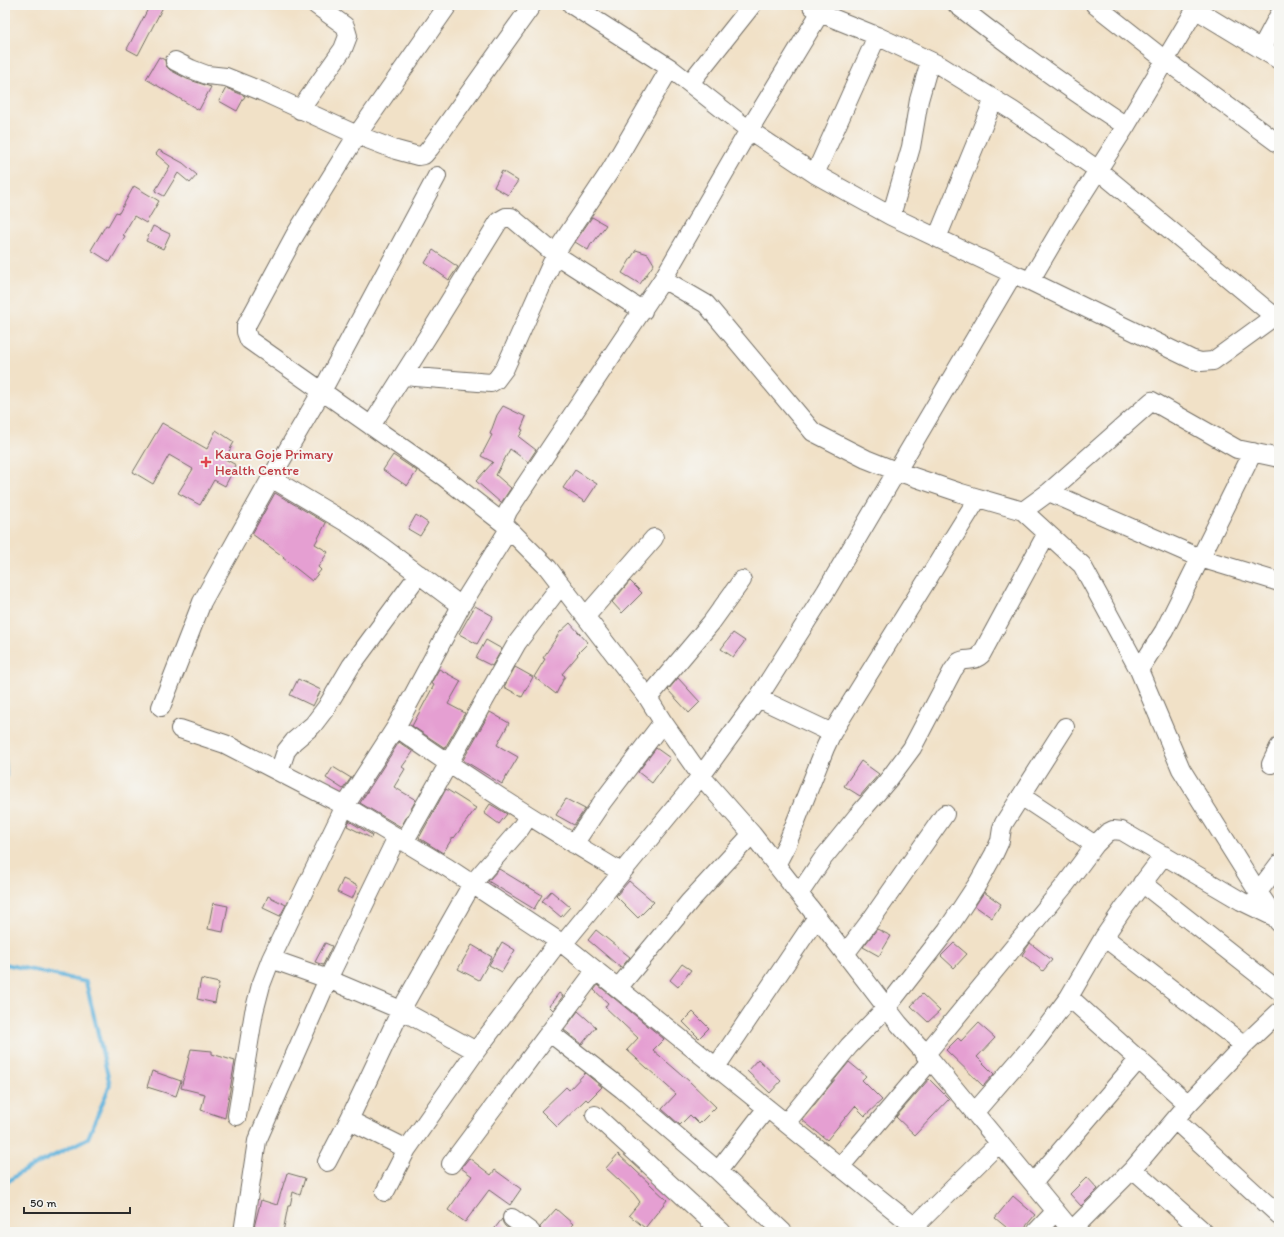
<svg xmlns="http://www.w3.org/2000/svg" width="1284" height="1237" viewBox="0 0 1284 1237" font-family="Itim,sans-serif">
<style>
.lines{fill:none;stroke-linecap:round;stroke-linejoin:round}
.stream{stroke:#62b4dd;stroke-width:4}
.building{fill:#e59fd2}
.minor-casing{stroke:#706b62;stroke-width:20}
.minor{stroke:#fff;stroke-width:18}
.health-dot{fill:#e0444e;stroke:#f6f6f2;stroke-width:1.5}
.labels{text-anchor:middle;stroke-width:4;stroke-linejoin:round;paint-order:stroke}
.health-label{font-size:14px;fill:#be3a42;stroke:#f6f6f2;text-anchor:start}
</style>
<rect width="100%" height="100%" fill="#f6f6f2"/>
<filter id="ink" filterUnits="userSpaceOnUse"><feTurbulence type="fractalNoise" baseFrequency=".025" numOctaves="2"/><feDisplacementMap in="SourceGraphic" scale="8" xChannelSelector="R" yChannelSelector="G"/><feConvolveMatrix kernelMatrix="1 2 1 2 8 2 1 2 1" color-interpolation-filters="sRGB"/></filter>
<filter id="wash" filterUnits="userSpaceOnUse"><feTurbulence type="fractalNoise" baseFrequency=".012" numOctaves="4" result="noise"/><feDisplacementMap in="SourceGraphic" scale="16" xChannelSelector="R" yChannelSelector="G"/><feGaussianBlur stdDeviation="0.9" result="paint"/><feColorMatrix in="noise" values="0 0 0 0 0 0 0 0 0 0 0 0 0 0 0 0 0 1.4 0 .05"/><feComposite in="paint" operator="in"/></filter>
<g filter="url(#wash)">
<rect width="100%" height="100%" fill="#f1e1c7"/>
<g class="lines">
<!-- stream -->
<path class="stream" d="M 5,761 L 6,776 L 5,776
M 5,964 L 86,982 L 110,1085 L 88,1138 L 18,1174 L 5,1184"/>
</g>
<g id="blocks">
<!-- building -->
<path class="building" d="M 150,5 L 164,5 L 138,55 L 127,49 Z
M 159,57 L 165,60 L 166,66 L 170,70 L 187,79 L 211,87 L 199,110 L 146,79 Z
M 226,88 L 245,96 L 237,111 L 219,101 Z
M 159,150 L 183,163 L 197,175 L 190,183 L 178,173 L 164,196 L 155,191 L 170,166 L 156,154 Z
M 502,171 L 518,181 L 508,195 L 494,187 Z
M 134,186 L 159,201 L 146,223 L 134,216 L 123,235 L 125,236 L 110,262 L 91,250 L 106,225 L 108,226 L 116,212 L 119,213 Z
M 592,217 L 606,225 L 593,243 L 592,242 L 588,250 L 575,242 Z
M 153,226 L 170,234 L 163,249 L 146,241 Z
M 433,250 L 458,267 L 449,280 L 425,263 Z
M 636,250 L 648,254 L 654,264 L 640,284 L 622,273 Z
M 503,406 L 526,417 L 521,429 L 523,430 L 519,437 L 536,450 L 528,462 L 510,449 L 496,475 L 511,488 L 501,503 L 476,481 L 493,462 L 481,456 L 492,435 L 490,434 L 497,415 Z
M 162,423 L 207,449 L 216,430 L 234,442 L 225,459 L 236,465 L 225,486 L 214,480 L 200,505 L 178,493 L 193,469 L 169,455 L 153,484 L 133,472 Z
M 393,455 L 417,471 L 407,486 L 383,470 Z
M 575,470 L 597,484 L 585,502 L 563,488 Z
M 275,493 L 326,523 L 315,544 L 328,552 L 318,567 L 321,570 L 312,581 L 283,558 L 284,557 L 252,534 Z
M 416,515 L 428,523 L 420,536 L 408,529 Z
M 630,581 L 642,593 L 622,613 L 612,602 Z
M 475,606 L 493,616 L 477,644 L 459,634 Z
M 570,623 L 588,643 L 577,654 L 578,655 L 562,674 L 565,676 L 556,694 L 534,677 L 545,659 L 543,658 L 560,632 Z
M 733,633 L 745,641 L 733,657 L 721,649 Z
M 486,640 L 502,649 L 492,666 L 476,658 Z
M 515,667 L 533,677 L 522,697 L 504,687 Z
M 439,669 L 461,681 L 448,704 L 465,713 L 445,748 L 412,726 L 434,685 L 431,683 Z
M 678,678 L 700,702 L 689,713 L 668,690 Z
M 298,679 L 321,690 L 313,706 L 290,695 Z
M 490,712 L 509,723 L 497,745 L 518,757 L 502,784 L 463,760 Z
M 399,742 L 413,752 L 402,767 L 405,769 L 394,787 L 416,800 L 401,827 L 360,803 Z
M 656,748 L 670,758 L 652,783 L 638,772 Z
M 861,761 L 879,774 L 860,796 L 844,786 Z
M 333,767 L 351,778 L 343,789 L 326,778 Z
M 446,789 L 476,808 L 454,838 L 453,837 L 443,853 L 419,838 Z
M 566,799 L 585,809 L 574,825 L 556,815 Z
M 490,804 L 507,814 L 499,824 L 484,813 Z
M 349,821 L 372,835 L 371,838 L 347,826 Z
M 499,869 L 542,895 L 534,909 L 488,881 Z
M 343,879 L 358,886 L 352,899 L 337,892 Z
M 629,881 L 654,902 L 638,918 L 616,896 Z
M 551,891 L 570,907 L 561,917 L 542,901 Z
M 984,892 L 1001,904 L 992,918 L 975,906 Z
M 268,896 L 286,905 L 280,916 L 263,908 Z
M 213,903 L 228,906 L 223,932 L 208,929 Z
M 877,929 L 891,936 L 879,956 L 863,947 Z
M 596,930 L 630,957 L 621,968 L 588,940 Z
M 502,942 L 515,950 L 502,972 L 489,965 Z
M 325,943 L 332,946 L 323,965 L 315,962 Z
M 954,943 L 967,954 L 954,968 L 941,956 Z
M 1030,943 L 1052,960 L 1043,971 L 1022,955 Z
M 472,945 L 492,957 L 479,980 L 458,969 Z
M 682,964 L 691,970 L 678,987 L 670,980 Z
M 201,979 L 219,983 L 215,1003 L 197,999 Z
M 598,985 L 664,1039 L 653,1050 L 689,1081 L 716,1107 L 699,1124 L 690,1115 L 680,1125 L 662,1109 L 676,1094 L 627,1050 L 638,1038 L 605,1007 L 608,1003 L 594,990 Z
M 559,993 L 563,996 L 553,1010 L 549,1006 Z
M 922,994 L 940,1011 L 928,1022 L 911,1006 Z
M 578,1011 L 596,1027 L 582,1044 L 564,1030 Z
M 693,1012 L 709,1028 L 699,1038 L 683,1022 Z
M 978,1023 L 995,1038 L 977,1057 L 994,1074 L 983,1086 L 946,1050 L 958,1038 L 961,1041 Z
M 191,1049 L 212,1051 L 212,1054 L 235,1061 L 225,1118 L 201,1110 L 205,1094 L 181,1088 Z
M 758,1059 L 781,1081 L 770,1093 L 747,1071 Z
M 849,1062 L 866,1076 L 862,1080 L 882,1100 L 865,1116 L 855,1106 L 827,1140 L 802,1120 Z
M 152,1071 L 181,1081 L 176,1096 L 147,1087 Z
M 585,1073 L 602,1087 L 588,1101 L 586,1099 L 557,1127 L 541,1111 L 566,1087 L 569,1090 Z
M 929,1079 L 949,1099 L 915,1135 L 896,1117 Z
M 618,1154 L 667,1200 L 645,1228 L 629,1215 L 640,1202 L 634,1194 L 606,1168 Z
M 469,1158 L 491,1175 L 495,1170 L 521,1189 L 510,1205 L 489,1190 L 465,1222 L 448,1210 L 472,1176 L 461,1168 Z
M 287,1173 L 305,1178 L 300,1195 L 293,1192 L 290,1206 L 288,1206 L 283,1232 L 277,1232 L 254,1227 L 261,1200 L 277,1205 Z
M 1087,1177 L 1098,1189 L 1081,1206 L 1070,1194 Z
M 1013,1196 L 1035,1215 L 1021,1232 L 1012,1232 L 995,1218 Z
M 556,1209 L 573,1224 L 566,1232 L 541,1232 L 540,1227 Z
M 502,1219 L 503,1223 L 505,1226 L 513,1232 L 492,1232 Z"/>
</g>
</g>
<g filter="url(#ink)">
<use href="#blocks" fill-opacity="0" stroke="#706b62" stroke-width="1"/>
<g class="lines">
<!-- minor casing -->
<g class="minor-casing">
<path id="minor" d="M 448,5 L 357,135 L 295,235 L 246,326 L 246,332 L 249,340 L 444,477 L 503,523
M 572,5 L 670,68 L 749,130 L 815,174 L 891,216 L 1013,274 L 1030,281 L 1191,359 L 1201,362 L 1213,361 L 1279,313
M 826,5 L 820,13 L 749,130 L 663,279 L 508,511 L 505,518 L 503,523 L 548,568 L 648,698 L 663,722 L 701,776 L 752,834 L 817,917 L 899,1024 L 931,1060 L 1073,1232
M 957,5 C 1012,48 1068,88 1126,126
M 1095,5 L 1165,60 L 1279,144
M 812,6 L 820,13 L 877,36 L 939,65 L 1013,111 L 1098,170 L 1274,316
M 1195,9 L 1279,60
M 1261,49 L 1279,15
M 175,61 L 191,69 L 207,75 L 226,77 L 261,91 L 357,135 L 396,150 L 418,156 L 424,155 L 430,148 L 532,5
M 690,83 L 752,5
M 300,110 L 343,49 L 348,36 L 345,26 L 316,5
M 815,174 L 877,36
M 891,216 L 911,147 L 919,100 L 930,61
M 937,238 L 994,99
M 663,279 L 706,304 L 813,432 L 866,459 L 896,471 L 961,493 L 1023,511 L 1082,565 L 1139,670 L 1181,769 L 1258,892 L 1279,923
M 1030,281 L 1063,225 L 1126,126 L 1198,5
M 403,376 L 491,383 L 496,380 L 505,368 L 558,249 L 610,171 L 670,68
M 371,426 L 431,331 L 499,221 L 506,217 L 511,217 L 556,255 L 643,311
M 271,478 L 347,523 L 381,546 L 461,606
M 1049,492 L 1200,558 L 1279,582
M 1023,511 L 1049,492 L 1152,401 L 1237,449 L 1279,458
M 586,616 L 654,538
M 1139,670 L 1164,631 L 1253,452
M 648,698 L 711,623 L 742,580
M 758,698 L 832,733
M 161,707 L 202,602 L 271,478 L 322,391 L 437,176
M 396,727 C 469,779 544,826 621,872
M 180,729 L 225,744 L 345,806 L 448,868 L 563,944 L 915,1227
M 1271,764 L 1279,747
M 279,772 L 286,751 L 294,741 L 313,725 L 326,708 L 351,666 L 419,574
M 1021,796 L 1095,845
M 404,842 L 517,643 L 561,585
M 574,844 L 603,801 L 663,722
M 776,865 L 787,844 L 825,748 L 832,733 L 978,498
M 1142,883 L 1279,991
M 1258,892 L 1279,864
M 799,894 L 824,857 L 858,815 L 889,779 L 912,748 L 953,670 C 955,668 957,664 959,662 C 966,657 973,663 981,655 L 1047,533
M 1104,937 L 1244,1045
M 563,944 L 701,776 L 758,698 L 826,591 L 1013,274
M 845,954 L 873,917 L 945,814
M 271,959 L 328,979 L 401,1010 L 476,1051
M 618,988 L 690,901 L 752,834
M 1069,997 L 1188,1104
M 549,1032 L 622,1089 L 718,1171 L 783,1232
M 925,1055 L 1065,885 L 1095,845 L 1107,833 L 1113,830 L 1122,831 L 1241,901 L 1274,917
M 716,1067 L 817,917
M 974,1113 L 1037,1040 L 1069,997 L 1104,937 L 1123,909 L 1164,855
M 595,1115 L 722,1232
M 237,1116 L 254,1012 L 261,985 L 271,959 L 345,806 L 396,727 L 461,606 L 509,529
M 349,1120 L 407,1149
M 1175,1120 L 1279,1215
M 786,1123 L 849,1046 L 887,1007 L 947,930 L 978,883 L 994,854 L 1000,841 L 1002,828 L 1004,823 L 1065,727
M 327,1162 L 349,1120 L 401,1010 L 472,884 L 520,829 L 526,820 L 526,815
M 451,1164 L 596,970
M 840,1167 L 931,1060
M 1133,1169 L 1204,1232
M 718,1171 L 767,1108
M 1033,1183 L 1139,1059
M 385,1192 L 407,1149 L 476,1051 L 559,941
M 512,1218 L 531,1232
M 1072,1230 L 1133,1169 L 1188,1104 L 1244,1045 L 1279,1012
M 243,1232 L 257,1141 L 328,979 L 397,837
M 909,1232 L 999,1143
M 1036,1232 L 1056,1211"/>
</g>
<!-- minor -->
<use href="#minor" class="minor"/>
</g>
</g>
<!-- markers -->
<path class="health-dot" d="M204 456h4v4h4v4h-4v4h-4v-4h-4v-4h4z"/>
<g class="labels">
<!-- health labels -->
<g class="health-label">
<text x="215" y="459">Kaura Goje Primary<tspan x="215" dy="16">Health Centre</tspan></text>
</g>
</g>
<!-- margin -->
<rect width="1284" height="1237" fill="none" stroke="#f6f6f2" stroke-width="20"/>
<!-- scale -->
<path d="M24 1207v6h106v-6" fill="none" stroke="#2b2b2b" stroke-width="2"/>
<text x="30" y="1207" font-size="12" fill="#2b2b2b" stroke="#f6f6f2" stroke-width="3" paint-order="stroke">50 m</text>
</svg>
